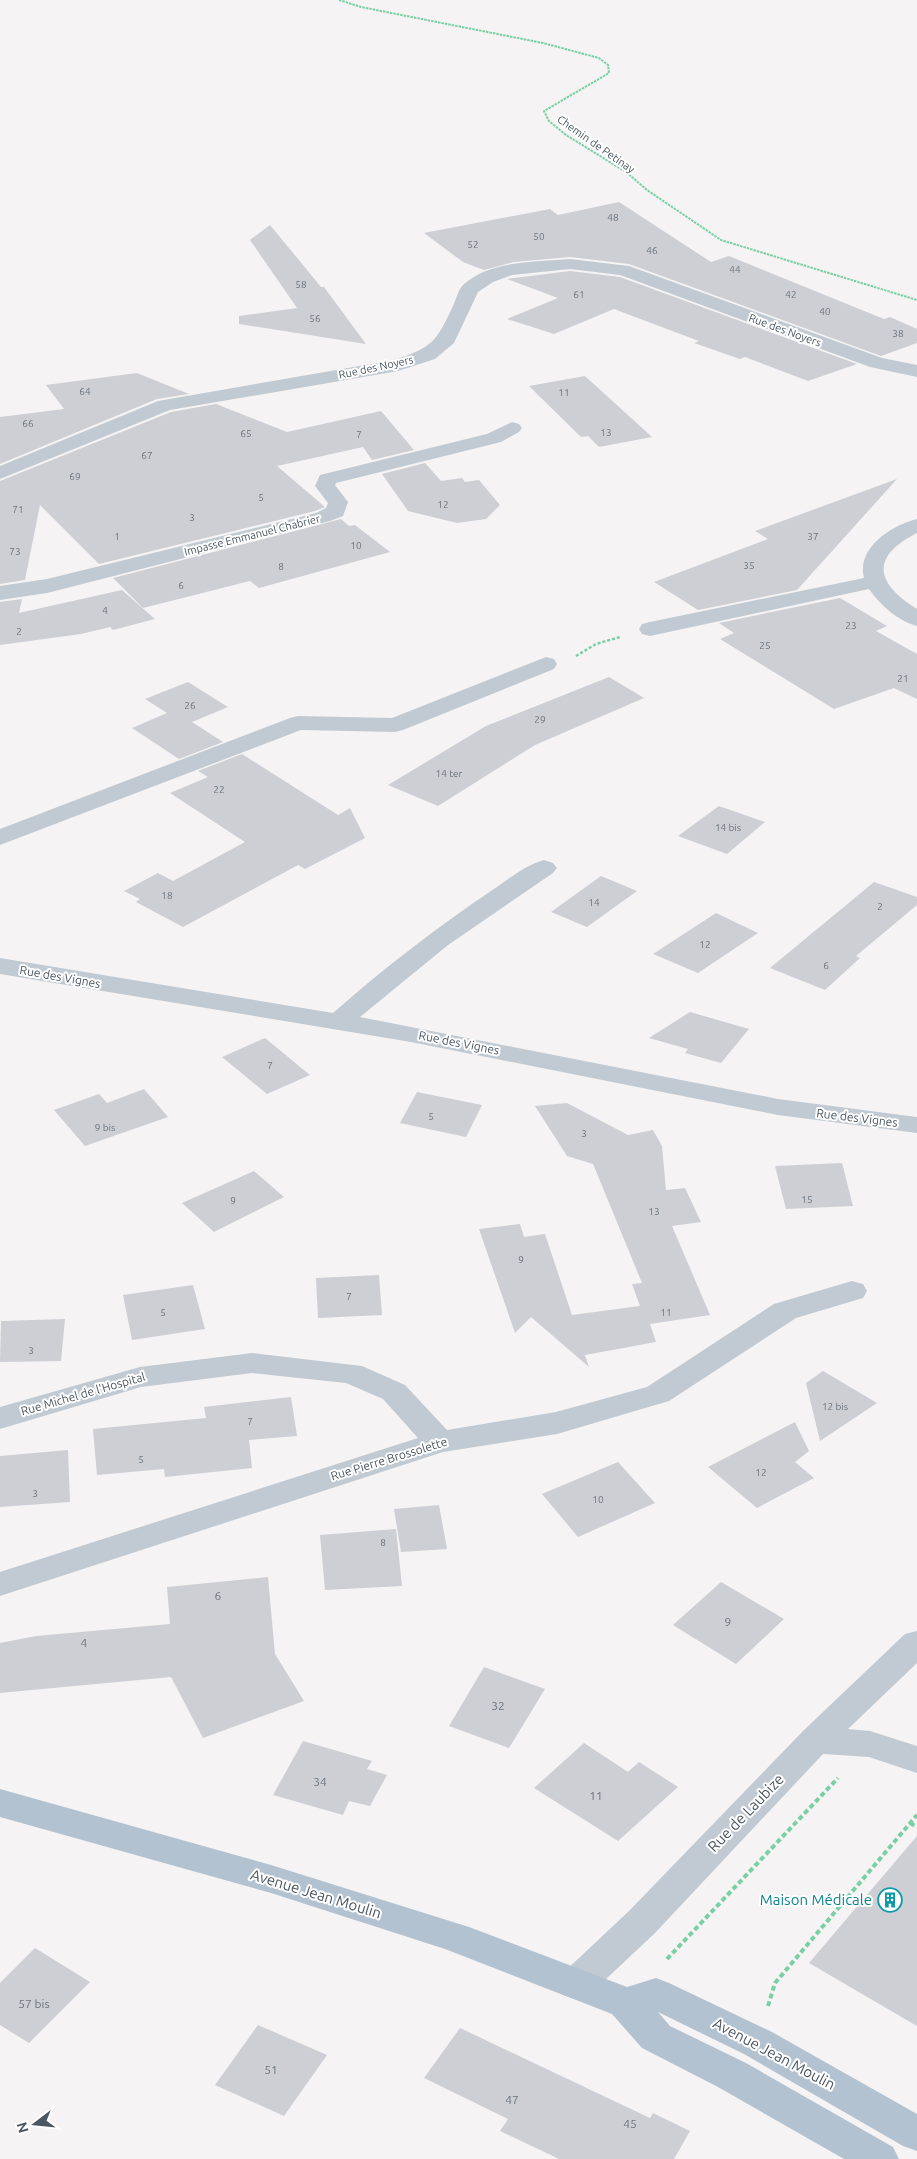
<svg xmlns="http://www.w3.org/2000/svg" width="917" height="2159" viewBox="0 0 917 2159" font-family="Ubuntu,sans-serif">
<style>
.building{fill:#cdcfd5}
.lines{fill:none;stroke-linecap:round;stroke-linejoin:round}
.path-far2{stroke:#7ad0a6;stroke-width:2;stroke-dasharray:2.5 1;stroke-linecap:butt}
.path-far1{stroke:#7ad0a6;stroke-width:2.5;stroke-dasharray:3 2;stroke-linecap:butt}
.path{stroke:#7ad0a6;stroke-width:4;stroke-dasharray:5 3;stroke-linecap:butt}
.minor{fill:#c1cad2;fill-rule:evenodd}
.major{fill:#b3c2d1;fill-rule:evenodd}
.labels{text-anchor:middle;stroke-width:4;stroke-linejoin:round;paint-order:stroke}
.number-label{font-size:10px;fill:#6b747e}
.far-street-label{font-size:11px;fill:#4a5661;stroke:#fff}
.street-label{font-size:12px;fill:#4a5661;stroke:#fff}
.near-number-label{font-size:12px;fill:#6b747e}
.near-street-label{font-size:15px;fill:#4a5661;stroke:#fff}
.near-culture-label{font-size:15px;fill:#0d838f;stroke:#fff;text-anchor:end}
</style>
<rect width="100%" height="100%" fill="#f5f3f3"/>
<!-- building -->
<path class="building" d="M 619,202 L 711,262 L 729,256 L 884,319 L 890,317 L 917,329 L 917,343 L 881,356 L 629,264 L 570,257 L 514,262 L 484,270 L 463,262 L 424,233 L 550,209 L 558,215 Z
M 270,225 L 321,287 L 324,287 L 366,344 L 239,324 L 239,316 L 297,308 L 250,240 Z
M 570,271 L 620,277 L 857,364 L 808,381 L 745,357 L 740,359 L 694,343 L 699,341 L 614,309 L 554,334 L 507,319 L 558,298 L 507,279 Z
M 137,373 L 189,394 L 157,399 L 0,464 L 0,417 L 64,409 L 46,385 Z
M 585,376 L 652,437 L 599,447 L 588,436 L 581,437 L 529,386 Z
M 216,404 L 287,432 L 381,411 L 414,450 L 372,460 L 363,447 L 277,466 L 325,507 L 315,511 L 99,564 L 40,505 L 25,580 L 0,584 L 0,481 L 171,412 Z
M 425,463 L 441,481 L 462,478 L 465,482 L 479,480 L 500,505 L 486,519 L 457,523 L 408,511 L 382,474 Z
M 897,479 L 797,590 L 698,610 L 654,582 L 768,539 L 755,531 Z
M 341,519 L 349,526 L 355,525 L 390,552 L 259,588 L 250,581 L 143,608 L 113,578 Z
M 122,590 L 155,619 L 113,630 L 110,627 L 81,634 L 0,645 L 0,602 L 22,599 L 19,613 Z
M 840,598 L 887,626 L 876,631 L 917,654 L 917,699 L 894,688 L 834,709 L 720,639 L 734,633 L 719,623 Z
M 609,677 L 644,698 L 535,745 L 438,806 L 388,785 L 486,726 Z
M 188,682 L 228,707 L 192,722 L 223,742 L 179,759 L 132,728 L 167,713 L 145,699 Z
M 242,754 L 338,815 L 350,808 L 365,838 L 305,869 L 298,865 L 183,927 L 136,902 L 140,899 L 124,891 L 158,873 L 173,881 L 245,842 L 170,793 L 208,777 L 198,771 Z
M 719,806 L 765,822 L 727,854 L 678,836 Z
M 601,876 L 637,891 L 587,927 L 551,912 Z
M 874,882 L 917,897 L 917,905 L 856,956 L 860,958 L 825,990 L 770,968 Z
M 716,913 L 758,933 L 698,973 L 653,954 Z
M 690,1012 L 749,1029 L 721,1063 L 685,1053 L 688,1049 L 649,1038 Z
M 265,1038 L 310,1075 L 267,1094 L 222,1057 Z
M 144,1089 L 168,1117 L 85,1146 L 54,1110 L 99,1094 L 107,1103 Z
M 417,1092 L 482,1105 L 466,1137 L 400,1123 Z
M 567,1103 L 628,1135 L 653,1130 L 662,1146 L 666,1190 L 685,1188 L 701,1222 L 672,1226 L 710,1315 L 650,1324 L 656,1342 L 585,1355 L 589,1367 L 531,1317 L 515,1333 L 479,1229 L 520,1224 L 524,1237 L 545,1234 L 572,1315 L 640,1306 L 632,1284 L 642,1283 L 593,1164 L 567,1156 L 535,1106 Z
M 842,1163 L 853,1206 L 786,1209 L 775,1166 Z
M 254,1171 L 284,1197 L 214,1232 L 182,1203 Z
M 379,1275 L 382,1315 L 318,1318 L 316,1278 Z
M 193,1285 L 205,1329 L 132,1340 L 123,1295 Z
M 65,1319 L 61,1361 L 0,1362 L 1,1321 Z
M 823,1371 L 877,1403 L 820,1441 L 806,1383 Z
M 291,1397 L 297,1436 L 249,1440 L 252,1468 L 165,1477 L 164,1469 L 97,1475 L 93,1429 L 206,1418 L 204,1407 Z
M 795,1422 L 809,1451 L 795,1462 L 814,1478 L 757,1508 L 708,1467 Z
M 68,1450 L 70,1502 L 0,1507 L 0,1456 Z
M 618,1462 L 655,1503 L 578,1537 L 542,1494 Z
M 439,1505 L 447,1549 L 401,1552 L 394,1509 Z
M 396,1529 L 402,1586 L 325,1590 L 320,1535 Z
M 268,1577 L 275,1654 L 304,1701 L 203,1738 L 171,1677 L 0,1693 L 0,1643 L 36,1636 L 170,1624 L 167,1587 Z
M 721,1582 L 784,1619 L 736,1664 L 673,1625 Z
M 484,1667 L 545,1689 L 509,1748 L 449,1726 Z
M 303,1741 L 372,1761 L 367,1769 L 387,1775 L 370,1806 L 349,1801 L 343,1815 L 273,1795 Z
M 584,1743 L 628,1772 L 639,1762 L 678,1787 L 618,1841 L 534,1788 Z
M 917,1836 L 917,2026 L 809,1963 Z
M 35,1948 L 90,1982 L 29,2043 L 0,2025 L 0,1983 Z
M 258,2025 L 327,2055 L 284,2116 L 215,2085 Z
M 460,2028 L 650,2118 L 653,2113 L 690,2131 L 674,2159 L 559,2159 L 500,2131 L 508,2119 L 424,2078 Z"/>
<g class="lines">
<!-- path-far2 -->
<path class="path-far2" d="M 339,0 L 361,7 L 543,43 L 599,58 L 608,65 L 609,73 L 544,111 L 549,121 L 566,135 L 626,172 L 647,190 L 721,240 L 917,300"/>
<!-- path-far1 -->
<path class="path-far1" d="M 576,656 L 596,644 L 620,637"/>
<!-- path -->
<path class="path" d="M 910,1823 L 917,1827
M 667,1959 L 838,1778
M 768,2006 L 775,1983 L 917,1815"/>
<!-- minor -->
<path class="minor" d="M 570,259 L 629,266 L 882,358 L 917,365 L 917,377 L 870,367 L 620,275 L 570,269 L 512,275 L 493,282 L 478,292 L 454,343 L 435,359 L 398,371 L 170,410 L 0,479 L 0,466 L 158,401 L 394,360 C 433,347 436,342 453,306 C 456,300 458,290 463,285 C 490,260 536,262 570,259 Z
M 512,422 L 519,424 L 522,428 L 519,432 L 501,442 L 336,483 L 335,485 L 348,502 L 343,516 L 330,521 L 47,593 L 0,600 L 0,586 L 47,579 L 316,513 L 326,508 L 328,503 L 315,486 L 320,475 L 487,434 Z
M 917,519 L 917,533 C 870,557 875,583 917,609 L 917,626 C 898,621 881,606 869,589 L 650,636 L 642,634 L 639,629 L 642,624 L 650,622 L 864,578 C 856,548 892,525 917,519 Z
M 546,657 L 554,659 L 557,664 L 554,669 L 403,730 L 395,732 L 301,730 L 0,845 L 0,829 L 290,718 L 298,716 L 392,718 Z
M 544,860 L 553,863 L 557,868 L 553,873 L 448,945 L 360,1017 L 778,1099 L 917,1117 L 917,1133 L 778,1115 L 411,1042 L 0,974 L 0,958 L 333,1013 C 383,969 436,928 491,891 C 508,880 525,865 544,860 Z
M 852,1281 L 863,1284 L 867,1291 L 863,1298 L 796,1318 L 669,1401 L 557,1434 L 443,1452 L 0,1596 L 0,1572 L 418,1438 L 383,1399 L 346,1383 L 252,1373 L 141,1387 L 0,1429 L 0,1407 L 140,1367 L 252,1353 L 362,1366 L 405,1385 L 447,1430 L 556,1412 L 647,1387 L 774,1304 Z
M 917,1631 L 917,1663 L 848,1729 L 870,1731 L 917,1746 L 917,1773 L 869,1757 L 823,1754 L 655,1933 L 589,1995 L 576,1999 L 563,1995 L 557,1984 L 563,1973 L 629,1911 L 803,1731 L 905,1634 Z"/>
<!-- major -->
<path class="major" d="M 0,1789 L 271,1865 L 469,1927 L 627,1987 L 656,1978 L 669,1983 L 772,2032 L 917,2114 L 917,2151 L 903,2146 L 744,2054 L 658,2012 L 670,2026 L 746,2063 L 893,2147 L 899,2159 L 844,2159 L 718,2087 L 642,2048 L 612,2014 L 445,1949 L 271,1893 L 0,1817 Z"/>
</g>
<!-- icons -->
<defs>
<g id="building-ring" transform="scale(1.25)"><circle r="9.5" fill="#fff" stroke="#0f9aa8" stroke-width="1.5"/><path d="M-4-6H4V6H1V3H-1V6H-4ZM-2.5-4.3h1.7v1.8h-1.7ZM.8-4.3h1.7v1.8H.8ZM-2.5-1h1.7V.8h-1.7ZM.8-1h1.7V.8H.8Z" fill="#0f9aa8"/></g>
</defs>
<g fill-rule="evenodd">
<use href="#building-ring" x="890" y="1900"/>
</g>
<g class="labels">
<!-- number labels -->
<g class="number-label">
<text x="613" y="221">48</text>
<text x="539" y="240">50</text>
<text x="473" y="248">52</text>
<text x="652" y="254">46</text>
<text x="735" y="273">44</text>
<text x="301" y="288">58</text>
<text x="579" y="298">61</text>
<text x="791" y="298">42</text>
<text x="825" y="315">40</text>
<text x="315" y="322">56</text>
<text x="898" y="337">38</text>
<text x="85" y="395">64</text>
<text x="564" y="396">11</text>
<text x="28" y="427">66</text>
<text x="606" y="436">13</text>
<text x="246" y="437">65</text>
<text x="359" y="438">7</text>
<text x="147" y="459">67</text>
<text x="75" y="480">69</text>
<text x="261" y="501">5</text>
<text x="443" y="508">12</text>
<text x="18" y="513">71</text>
<text x="192" y="521">3</text>
<text x="117" y="540">1</text>
<text x="813" y="540">37</text>
<text x="356" y="549">10</text>
<text x="15" y="555">73</text>
<text x="749" y="569">35</text>
<text x="281" y="570">8</text>
<text x="181" y="589">6</text>
<text x="105" y="614">4</text>
<text x="851" y="629">23</text>
<text x="19" y="635">2</text>
<text x="765" y="649">25</text>
<text x="903" y="682">21</text>
<text x="190" y="709">26</text>
<text x="540" y="723">29</text>
<text x="449" y="777">14 ter</text>
<text x="219" y="793">22</text>
<text x="728" y="831">14 bis</text>
<text x="167" y="899">18</text>
<text x="594" y="906">14</text>
<text x="880" y="910">2</text>
<text x="705" y="948">12</text>
<text x="826" y="969">6</text>
<text x="270" y="1069">7</text>
<text x="431" y="1120">5</text>
<text x="105" y="1131">9 bis</text>
<text x="584" y="1137">3</text>
<text x="807" y="1203">15</text>
<text x="233" y="1204">9</text>
<text x="654" y="1215">13</text>
<text x="521" y="1263">9</text>
<text x="349" y="1300">7</text>
<text x="163" y="1316">5</text>
<text x="666" y="1316">11</text>
<text x="31" y="1354">3</text>
<text x="835" y="1410">12 bis</text>
<text x="250" y="1425">7</text>
<text x="141" y="1463">5</text>
<text x="761" y="1476">12</text>
<text x="35" y="1497">3</text>
<text x="598" y="1503">10</text>
<text x="383" y="1546">8</text>
</g>
<!-- far-street labels -->
<g class="far-street-label">
<text transform="translate(596 144) rotate(35)" y="4">Chemin de Petinay</text>
<text transform="translate(785 330) rotate(20)" y="4">Rue des Noyers</text>
<text transform="translate(376 367) rotate(-12)" y="4">Rue des Noyers</text>
<text transform="translate(252 535) rotate(-14)" y="4">Impasse Emmanuel Chabrier</text>
</g>
<!-- street labels -->
<g class="street-label">
<text transform="translate(60 977) rotate(10)" y="4">Rue des Vignes</text>
<text transform="translate(459 1043) rotate(11)" y="4">Rue des Vignes</text>
<text transform="translate(857 1118) rotate(7)" y="4">Rue des Vignes</text>
<text transform="translate(83 1394) rotate(-16)" y="4">Rue Michel de l'Hospital</text>
<text transform="translate(389 1459) rotate(-17)" y="4">Rue Pierre Brossolette</text>
</g>
<!-- near-number labels -->
<g class="near-number-label">
<text x="218" y="1600">6</text>
<text x="728" y="1626">9</text>
<text x="84" y="1647">4</text>
<text x="498" y="1710">32</text>
<text x="320" y="1786">34</text>
<text x="596" y="1800">11</text>
<text x="34" y="2008">57 bis</text>
<text x="271" y="2074">51</text>
<text x="512" y="2104">47</text>
<text x="630" y="2128">45</text>
</g>
<!-- near-street labels -->
<g class="near-street-label">
<text transform="translate(746 1813) rotate(-46)" y="5">Rue de Laubize</text>
<text transform="translate(316 1894) rotate(17)" y="5">Avenue Jean Moulin</text>
<text transform="translate(774 2054) rotate(28)" y="5">Avenue Jean Moulin</text>
</g>
<!-- near-culture labels -->
<g class="near-culture-label">
<text x="872" y="1905">Maison Médicale</text>
</g>
</g>
<!-- north arrow -->
<g transform="translate(35 2124) rotate(254)" stroke="#ffffff" stroke-width="4" paint-order="stroke">
<path d="M0-4L9 19L0 12L-9 19Z" fill="#4a5661"/>
<text y="-8" font-size="14" font-weight="bold" text-anchor="middle" fill="#4a5661">N</text>
</g>
</svg>
